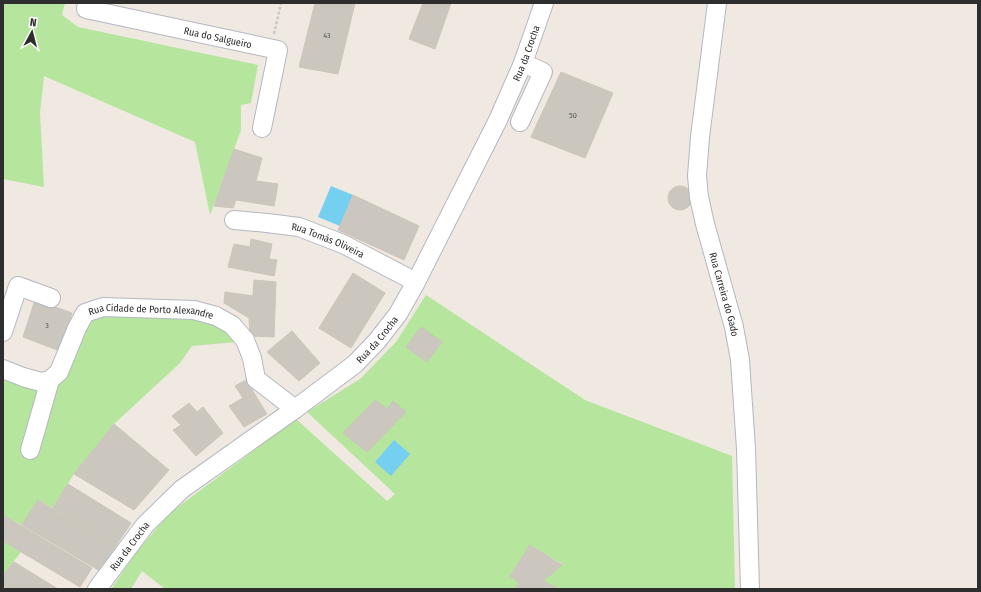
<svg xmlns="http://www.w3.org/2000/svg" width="981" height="592" viewBox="0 0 981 592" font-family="'Fira Sans Condensed',sans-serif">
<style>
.green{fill:#b6e59e}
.water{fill:#75cff0}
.building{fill:#cbc7bf;stroke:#cbc5ba}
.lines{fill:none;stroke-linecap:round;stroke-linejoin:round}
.minor-casing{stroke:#b4b7c1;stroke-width:20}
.path{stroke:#c9c9c9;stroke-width:2.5;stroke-dasharray:3 2;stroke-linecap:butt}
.minor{stroke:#fff;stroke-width:18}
.labels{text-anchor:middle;stroke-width:3.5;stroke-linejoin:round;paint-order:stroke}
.number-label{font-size:8px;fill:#555452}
.street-label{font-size:10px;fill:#2e2e2e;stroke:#fff}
</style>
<rect width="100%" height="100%" fill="#efe9e1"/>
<!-- green -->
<path class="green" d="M 3,3 L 65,3 L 62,15 L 78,27 L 258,65 L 251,103 L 241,105 L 241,130 L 210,215 L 195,142 L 44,76 L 40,113 L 44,187 L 3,179 Z
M 426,295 L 585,400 L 732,456 L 735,589 L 559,589 L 543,581 L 562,564 L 530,545 L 510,576 L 519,582 L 515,589 L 165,589 L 142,571 L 131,589 L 111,589 L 138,550 L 170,513 L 296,419 L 387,501 L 395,494 L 307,412 L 360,379 L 396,342 Z
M 194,313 L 215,321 L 238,342 L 192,346 L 180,363 L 114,424 L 74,474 L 53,508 L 38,500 L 22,525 L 3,515 L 3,374 L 40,386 L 90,316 Z
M 3,541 L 21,552 L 3,575 Z"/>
<!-- water -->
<path class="water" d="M 331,186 L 353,195 L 340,226 L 318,217 Z
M 394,440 L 410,454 L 391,476 L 375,462 Z"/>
<!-- building -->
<path class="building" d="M 315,3 L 355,3 L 338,74 L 299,67 Z
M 423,3 L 451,3 L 435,49 L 409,39 Z
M 561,72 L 613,93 L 585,158 L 531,137 Z
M 234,149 L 262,158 L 256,181 L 278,184 L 274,206 L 236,200 L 233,208 L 214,206 Z
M668 198a12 12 0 1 1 24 0a12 12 0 1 1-24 0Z
M 353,195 L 419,226 L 404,260 L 338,230 L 340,226 Z
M 251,239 L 272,244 L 269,259 L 277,260 L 274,276 L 228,267 L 234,244 L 250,247 Z
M 353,273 L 385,293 L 351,348 L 319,328 Z
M 254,280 L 276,282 L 274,337 L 250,336 L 249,318 L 224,303 L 225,292 L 253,296 Z
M 35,300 L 72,313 L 60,351 L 23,337 Z
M 421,327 L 442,342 L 427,362 L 406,347 Z
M 292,331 L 320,363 L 299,381 L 267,352 Z
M 246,380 L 267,414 L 244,427 L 229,406 L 243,398 L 235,386 Z
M 375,400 L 387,409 L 393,401 L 406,412 L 367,452 L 343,433 Z
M 189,403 L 197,412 L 203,407 L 223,433 L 196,456 L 173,430 L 181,425 L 172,416 Z
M 114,424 L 169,470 L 134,510 L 74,474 Z
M 68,484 L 131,523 L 115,547 L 53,508 Z
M 38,500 L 115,547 L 100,571 L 22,525 Z
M 3,515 L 92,568 L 80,587 L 3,541 Z
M 530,545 L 562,565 L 543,581 L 559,589 L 515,589 L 519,582 L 510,576 Z
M 14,562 L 58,589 L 8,589 L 3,586 L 3,575 Z"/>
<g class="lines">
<!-- minor casing -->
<g class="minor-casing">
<g id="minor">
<path id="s1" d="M 87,3 L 86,9 L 278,50 L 262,128"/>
<path id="s2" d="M 717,3 L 700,137 L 697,176 L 699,197 L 705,224 L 734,327 L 740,360 L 746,449 L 750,589"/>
<path d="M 520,122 L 543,72 L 523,63"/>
<path id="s3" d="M 234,220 L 267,223 L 299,227 L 343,244 L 416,282"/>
<path d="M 3,332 L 18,286 L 51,298"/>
<path id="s4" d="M 3,369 L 23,377 L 41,382 L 50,380 L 59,372 L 77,328 L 85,313 L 103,307 L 194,310 L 216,316 L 232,325 L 245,340 L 252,358 L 256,379 L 295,409"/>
<path d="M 30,450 L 50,380"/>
<path id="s5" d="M 97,589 L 145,525 L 182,489 L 295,409 L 355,364 L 377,341 L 398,314 L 416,282 L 498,120 L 523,63 L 544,3"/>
</g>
</g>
<!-- path -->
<path class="path" d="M 274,34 L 281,3"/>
<!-- minor -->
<use href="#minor" class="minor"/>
</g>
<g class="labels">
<!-- number labels -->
<g class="number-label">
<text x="327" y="38">43</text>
<text x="573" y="118">50</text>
<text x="47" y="328">3</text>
</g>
<!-- street labels -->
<g class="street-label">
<text dy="4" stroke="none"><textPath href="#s1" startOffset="141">Rua do Salgueiro</textPath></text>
<text dy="4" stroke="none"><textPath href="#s5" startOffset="702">Rua da Crocha</textPath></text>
<text dy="4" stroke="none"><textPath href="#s3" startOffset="97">Rua Tomás Oliveira</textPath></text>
<text dy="4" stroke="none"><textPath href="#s2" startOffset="296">Rua Carreira do Gado</textPath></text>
<text dy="4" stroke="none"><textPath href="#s4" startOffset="193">Rua Cidade de Porto Alexandre</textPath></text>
<text dy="4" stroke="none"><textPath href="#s5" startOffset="378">Rua da Crocha</textPath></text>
<text dy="4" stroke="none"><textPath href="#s5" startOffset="54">Rua da Crocha</textPath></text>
</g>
</g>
<!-- border -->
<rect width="981" height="592" fill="none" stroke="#2e2e2e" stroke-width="8"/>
<!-- north arrow -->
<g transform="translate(32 32) rotate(7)" stroke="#ffffff" stroke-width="3" paint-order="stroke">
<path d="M0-3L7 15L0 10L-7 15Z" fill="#2e2e2e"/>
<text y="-6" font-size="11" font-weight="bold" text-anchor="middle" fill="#2e2e2e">N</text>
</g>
</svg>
